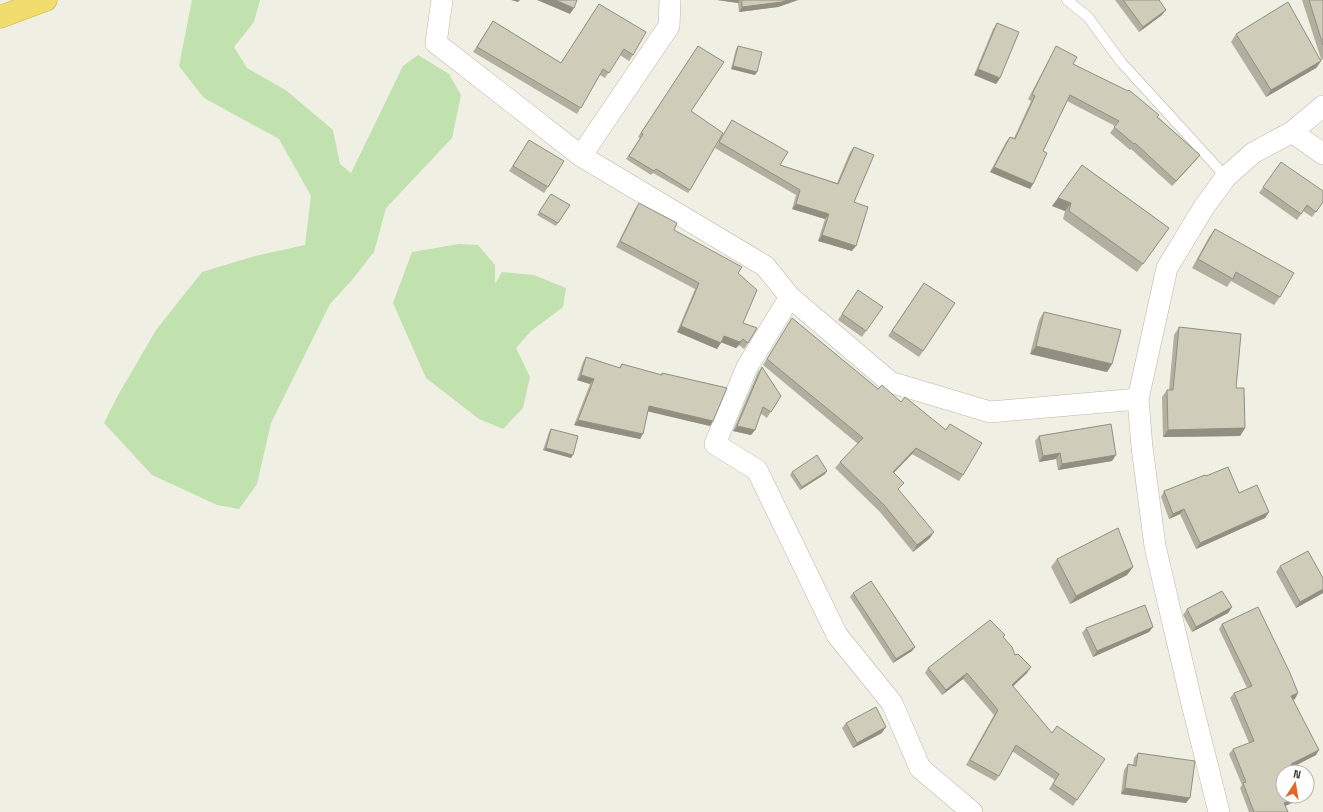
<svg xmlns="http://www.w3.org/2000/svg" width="1323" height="812" viewBox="0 0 1323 812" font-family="'Space Grotesk',sans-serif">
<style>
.green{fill:#c1e1af}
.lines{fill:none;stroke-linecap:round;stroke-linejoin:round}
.lane-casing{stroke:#bab7a7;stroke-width:11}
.street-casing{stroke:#bab7a7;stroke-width:22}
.highway-casing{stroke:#ceb440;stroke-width:23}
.lane{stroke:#fff;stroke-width:10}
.street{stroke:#fff;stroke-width:21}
.highway{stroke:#f0dd6e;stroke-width:22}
.wall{fill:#b3afa0}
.shaded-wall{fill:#928f82}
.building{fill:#d0ccba;stroke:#928f82}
</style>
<rect width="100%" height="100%" fill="#f0efe4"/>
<!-- green -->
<path class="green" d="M 192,0 L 260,0 L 254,22 L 234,47 L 247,68 L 287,91 L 333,130 L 340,164 L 351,173 L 403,66 L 418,55 L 449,74 L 461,95 L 452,138 L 386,208 L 374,252 L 352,280 L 330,304 L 271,423 L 257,484 L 239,509 L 217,505 L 152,475 L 104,423 L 117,397 L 156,330 L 202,272 L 255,256 L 305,245 L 311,196 L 279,139 L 204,98 L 179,66 Z
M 459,244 L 478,245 L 495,265 L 495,284 L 502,272 L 534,275 L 566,288 L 563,307 L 531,331 L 516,348 L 530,377 L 523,408 L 503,429 L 479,419 L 426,378 L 393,303 L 412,252 Z"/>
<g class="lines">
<!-- lane casing -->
<g class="lane-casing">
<path id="lane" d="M 1067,0 L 1088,17 L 1121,62 L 1226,177"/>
</g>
<!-- street casing -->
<g class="street-casing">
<path id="street" d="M 442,0 L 436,43 L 581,156 L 765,266 L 790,297 L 890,382 L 990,412 L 1138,399
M 1292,132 L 1323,154
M 581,156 L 669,26 L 670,0
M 790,297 L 747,367 L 715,444 L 757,470 L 837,635 L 892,703 L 920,768 L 972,812
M 1219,812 L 1191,700 L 1155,546 L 1142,447 L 1138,399 L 1167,268 L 1204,207 L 1226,177 L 1253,153 L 1292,132 L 1323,106"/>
</g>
<!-- highway casing -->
<g class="highway-casing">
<path id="highway" d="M 0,17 L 46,0"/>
</g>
<!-- lane -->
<use href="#lane" class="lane"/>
<!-- street -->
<use href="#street" class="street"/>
<!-- highway -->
<use href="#highway" class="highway"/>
</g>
<!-- wall -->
<path class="wall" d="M 717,0 L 798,0 L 778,7 L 739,12 L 738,3 Z
M 1115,0 L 1159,0 L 1162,15 L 1139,32 Z
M 1302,0 L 1323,0 L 1323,59 L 1321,60 L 1321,61 L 1316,68 L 1266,97 L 1231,42 L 1236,34 L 1321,59 Z
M 599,4 L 633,55 L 629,61 L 620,55 L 605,78 L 600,75 L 577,114 L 473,52 L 493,21 L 561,63 Z
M 997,23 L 1000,78 L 996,84 L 974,75 L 993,29 Z
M 698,46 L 691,111 L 690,190 L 688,193 L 653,173 L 651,175 L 626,159 L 640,138 L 638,137 Z
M 738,46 L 755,75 L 731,69 L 736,49 Z
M 1056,46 L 1073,64 L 1158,117 L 1200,155 L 1196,160 L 1172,186 L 1131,149 L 1130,150 L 1110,133 L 1115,126 L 1067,101 L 1043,151 L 1033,184 L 1030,189 L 990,172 L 1006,142 L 1010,137 L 1014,138 L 1031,101 L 1028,99 L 1053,52 Z
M 732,120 L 780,165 L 837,183 L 850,152 L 854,147 L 854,202 L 852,251 L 818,241 L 825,219 L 792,209 L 796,195 L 715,148 Z
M 529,140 L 548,187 L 544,193 L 509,171 Z
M 1281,162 L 1323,202 L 1312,217 L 1303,211 L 1297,220 L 1259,193 Z
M 1082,165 L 1169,228 L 1137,272 L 1063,219 L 1065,211 L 1052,206 Z
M 551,194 L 570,205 L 556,226 L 537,215 Z
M 639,203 L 674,230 L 738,273 L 743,323 L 748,343 L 744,349 L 739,345 L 736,348 L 721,342 L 717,349 L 677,332 L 695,289 L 616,247 L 635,209 Z
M 1215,229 L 1280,297 L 1274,305 L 1231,281 L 1227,287 L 1192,268 L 1209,237 Z
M 924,283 L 955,303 L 919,357 L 888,336 Z
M 858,290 L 866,331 L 862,337 L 838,320 Z
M 1044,312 L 1112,364 L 1107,372 L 1030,354 L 1039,320 Z
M 792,318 L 878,389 L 901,402 L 946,430 L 950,424 L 963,475 L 959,481 L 912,454 L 893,473 L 899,490 L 930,538 L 913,552 L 880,512 L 835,468 L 840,462 L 858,444 L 763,365 Z
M 1179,327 L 1236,388 L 1245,428 L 1240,436 L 1163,437 L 1162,397 L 1167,390 L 1169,390 L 1174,335 Z
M 586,357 L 619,368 L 622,364 L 661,375 L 662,373 L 713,421 L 710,426 L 648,411 L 640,439 L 574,425 L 590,384 L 577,380 L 583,362 Z
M 762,367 L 781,396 L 767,418 L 760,413 L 755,430 L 751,435 L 733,431 L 758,372 Z
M 551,429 L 571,458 L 543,450 L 549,432 Z
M 1039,436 L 1112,461 L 1058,470 L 1056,459 L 1039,462 L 1035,441 Z
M 792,472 L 825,474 L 800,490 L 790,475 Z
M 1206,476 L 1239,493 L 1269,512 L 1265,518 L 1196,549 L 1180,514 L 1169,519 L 1161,497 L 1164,491 Z
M 1057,559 L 1133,567 L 1127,575 L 1070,604 L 1051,567 Z
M 1280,566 L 1323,578 L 1323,593 L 1296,608 L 1276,572 Z
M 853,593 L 912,651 L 893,663 L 850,597 Z
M 1232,607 L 1228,613 L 1192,632 L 1183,615 L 1187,609 Z
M 1222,624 L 1295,699 L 1293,700 L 1316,755 L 1292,767 L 1300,796 L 1302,796 L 1299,800 L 1285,806 L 1288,812 L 1249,812 L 1240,788 L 1242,785 L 1229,754 L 1233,749 L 1249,743 L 1230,698 L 1234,693 L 1247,688 L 1219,629 Z
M 1153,627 L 1149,632 L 1093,657 L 1082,633 L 1086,628 Z
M 1003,638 L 1027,673 L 1013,686 L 1077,800 L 1073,806 L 1049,789 L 1055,780 L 1012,751 L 999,776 L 995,781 L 966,765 L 994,715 L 963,679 L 942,695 L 925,673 L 928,668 Z
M 846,723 L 882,733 L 853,748 L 842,728 Z
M 1138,753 L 1186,803 L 1121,794 L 1124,770 L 1128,764 L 1133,765 L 1134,758 Z"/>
<!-- shaded-wall -->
<path class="shaded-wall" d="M 511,0 L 520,0 L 518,2 Z
M 537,0 L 555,0 L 574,8 L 570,14 Z
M 717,0 L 740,0 L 738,3 Z
M 787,0 L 798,0 L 778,7 L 739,12 L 742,7 Z
M 1166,10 L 1162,15 L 1139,32 L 1143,27 Z
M 1321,61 L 1316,68 L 1266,97 L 1271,90 Z
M 733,66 L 757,72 L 755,75 L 731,69 Z
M 978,69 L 1000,78 L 996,84 L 974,75 Z
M 1200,155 L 1196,160 L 1172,186 L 1176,181 Z
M 994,167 L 1033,184 L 1030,189 L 990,172 Z
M 1058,198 L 1071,203 L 1065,211 L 1052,206 Z
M 796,204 L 829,214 L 825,219 L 792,209 Z
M 822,235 L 856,246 L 852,251 L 818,241 Z
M 681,326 L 721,343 L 717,349 L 677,332 Z
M 724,336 L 743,339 L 739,345 L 736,348 L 720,342 Z
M 1036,346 L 1112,364 L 1107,372 L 1030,354 Z
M 581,375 L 594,379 L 590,384 L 577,380 Z
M 649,406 L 713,421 L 710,426 L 646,411 Z
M 578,420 L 643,434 L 640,439 L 574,425 Z
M 737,426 L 755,430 L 751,435 L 733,431 Z
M 1245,428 L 1240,436 L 1163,437 L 1168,430 Z
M 546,448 L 573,455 L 571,458 L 543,450 Z
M 916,448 L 912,454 L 888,479 L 893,472 Z
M 1060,453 L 1056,459 L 1039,462 L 1043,456 Z
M 1116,455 L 1112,461 L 1058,470 L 1062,464 Z
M 827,471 L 825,474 L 800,490 L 802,487 Z
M 1184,509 L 1180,514 L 1169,519 L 1173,514 Z
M 1269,512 L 1265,518 L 1196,549 L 1200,543 Z
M 934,532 L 930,538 L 913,552 L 917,545 Z
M 1133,567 L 1127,575 L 1070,604 L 1076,596 Z
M 1323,589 L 1323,593 L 1296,608 L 1300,602 Z
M 1232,607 L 1228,613 L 1192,632 L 1196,627 Z
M 1153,627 L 1149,632 L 1093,657 L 1097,651 Z
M 915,647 L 912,651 L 893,663 L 896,659 Z
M 1031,667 L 1027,673 L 1009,690 L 1012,685 Z
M 967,673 L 963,679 L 942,695 L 946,690 Z
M 1298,693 L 1295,699 L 1287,702 L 1291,696 Z
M 886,727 L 882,733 L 853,748 L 857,743 Z
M 1319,750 L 1316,755 L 1287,770 L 1291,764 Z
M 1125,788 L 1190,798 L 1186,803 L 1121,794 Z
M 1300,796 L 1302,796 L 1299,800 L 1280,808 L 1284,803 Z"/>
<!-- building -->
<path class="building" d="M 555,0 L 577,0 L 574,8 Z
M 742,0 L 787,0 L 782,2 L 742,7 Z
M 1123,0 L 1159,0 L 1166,10 L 1143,27 Z
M 1309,0 L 1323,0 L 1323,45 Z
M 1288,2 L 1321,61 L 1271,90 L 1236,34 Z
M 599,4 L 646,32 L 633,55 L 624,49 L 609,73 L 603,69 L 581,108 L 477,47 L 493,21 L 561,63 Z
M 997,23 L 1019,32 L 1000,78 L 978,69 Z
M 698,46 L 724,62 L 691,111 L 723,133 L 690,190 L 656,169 L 654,171 L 629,156 L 643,134 L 641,133 Z
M 738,46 L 762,52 L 757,72 L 733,66 Z
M 1056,46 L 1077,57 L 1073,64 L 1128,91 L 1129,90 L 1159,115 L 1157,117 L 1200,155 L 1176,181 L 1135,143 L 1134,144 L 1114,127 L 1119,121 L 1070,95 L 1043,151 L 1047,153 L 1033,184 L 994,167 L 1010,137 L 1015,139 L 1035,96 L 1032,94 Z
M 732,120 L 788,152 L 780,165 L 838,184 L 854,147 L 874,155 L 854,202 L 868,207 L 856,246 L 822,235 L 829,214 L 796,204 L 800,190 L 719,142 Z
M 529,140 L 564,161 L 548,187 L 513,166 Z
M 1281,162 L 1323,191 L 1323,202 L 1316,212 L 1307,205 L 1301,214 L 1263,187 Z
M 1082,165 L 1169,228 L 1143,264 L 1069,211 L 1071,203 L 1058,198 Z
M 551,194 L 570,205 L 558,223 L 539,212 Z
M 639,203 L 677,223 L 674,230 L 742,267 L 738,273 L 757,290 L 743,323 L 757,328 L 748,343 L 743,339 L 740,342 L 724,336 L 721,343 L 681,326 L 699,283 L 620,241 Z
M 1215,229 L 1294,273 L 1280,297 L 1236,272 L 1233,279 L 1198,259 Z
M 924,283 L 955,303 L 923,351 L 892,331 Z
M 858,290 L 883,307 L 866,331 L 842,314 Z
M 1044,312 L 1121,330 L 1112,364 L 1036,346 Z
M 792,318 L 878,389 L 882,385 L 901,402 L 905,397 L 946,430 L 950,424 L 982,443 L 963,475 L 916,448 L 893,472 L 904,483 L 898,489 L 934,532 L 917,545 L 884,505 L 840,462 L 863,438 L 767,359 Z
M 1179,327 L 1241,334 L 1236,388 L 1244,388 L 1245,428 L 1168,430 L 1167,390 L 1173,390 Z
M 586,357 L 620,368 L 622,364 L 662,375 L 662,373 L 727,388 L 713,421 L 649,406 L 643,434 L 578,420 L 594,379 L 581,375 Z
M 762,367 L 781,396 L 771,412 L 763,407 L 755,430 L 737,426 Z
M 1111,424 L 1116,455 L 1062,464 L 1060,453 L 1043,456 L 1039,436 Z
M 551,429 L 578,436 L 573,455 L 546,448 Z
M 817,455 L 827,471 L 802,487 L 792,472 Z
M 1228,467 L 1239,493 L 1257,485 L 1269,512 L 1200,543 L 1184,509 L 1173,514 L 1164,491 L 1205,475 L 1206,476 Z
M 1118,528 L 1133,567 L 1076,596 L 1057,559 Z
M 1308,551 L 1323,578 L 1323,589 L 1300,602 L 1280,566 Z
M 871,581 L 915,647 L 896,659 L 853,593 Z
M 1222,591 L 1232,607 L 1196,627 L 1187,609 Z
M 1145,605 L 1153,627 L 1097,651 L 1086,628 Z
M 1258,607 L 1290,673 L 1298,693 L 1291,696 L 1319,750 L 1291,764 L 1294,772 L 1283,772 L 1283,796 L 1300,796 L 1284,803 L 1288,812 L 1254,812 L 1243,783 L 1246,782 L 1233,749 L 1254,741 L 1234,693 L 1252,686 L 1222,624 Z
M 990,620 L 1005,635 L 1003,637 L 1012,647 L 1015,655 L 1018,654 L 1031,667 L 1012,685 L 1052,733 L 1057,726 L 1105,759 L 1077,800 L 1053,784 L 1059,774 L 1016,745 L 999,776 L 970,760 L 998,710 L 967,673 L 946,690 L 928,668 Z
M 876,707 L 886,727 L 857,743 L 846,723 Z
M 1138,753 L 1195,761 L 1190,798 L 1125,788 L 1128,764 L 1136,766 Z"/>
<!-- north arrow -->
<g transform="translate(1295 784) rotate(12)"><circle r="19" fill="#ffffff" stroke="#b3b2ae"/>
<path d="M0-3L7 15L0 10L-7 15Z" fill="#e66625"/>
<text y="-6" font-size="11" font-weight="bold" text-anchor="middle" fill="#413f34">N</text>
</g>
</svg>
